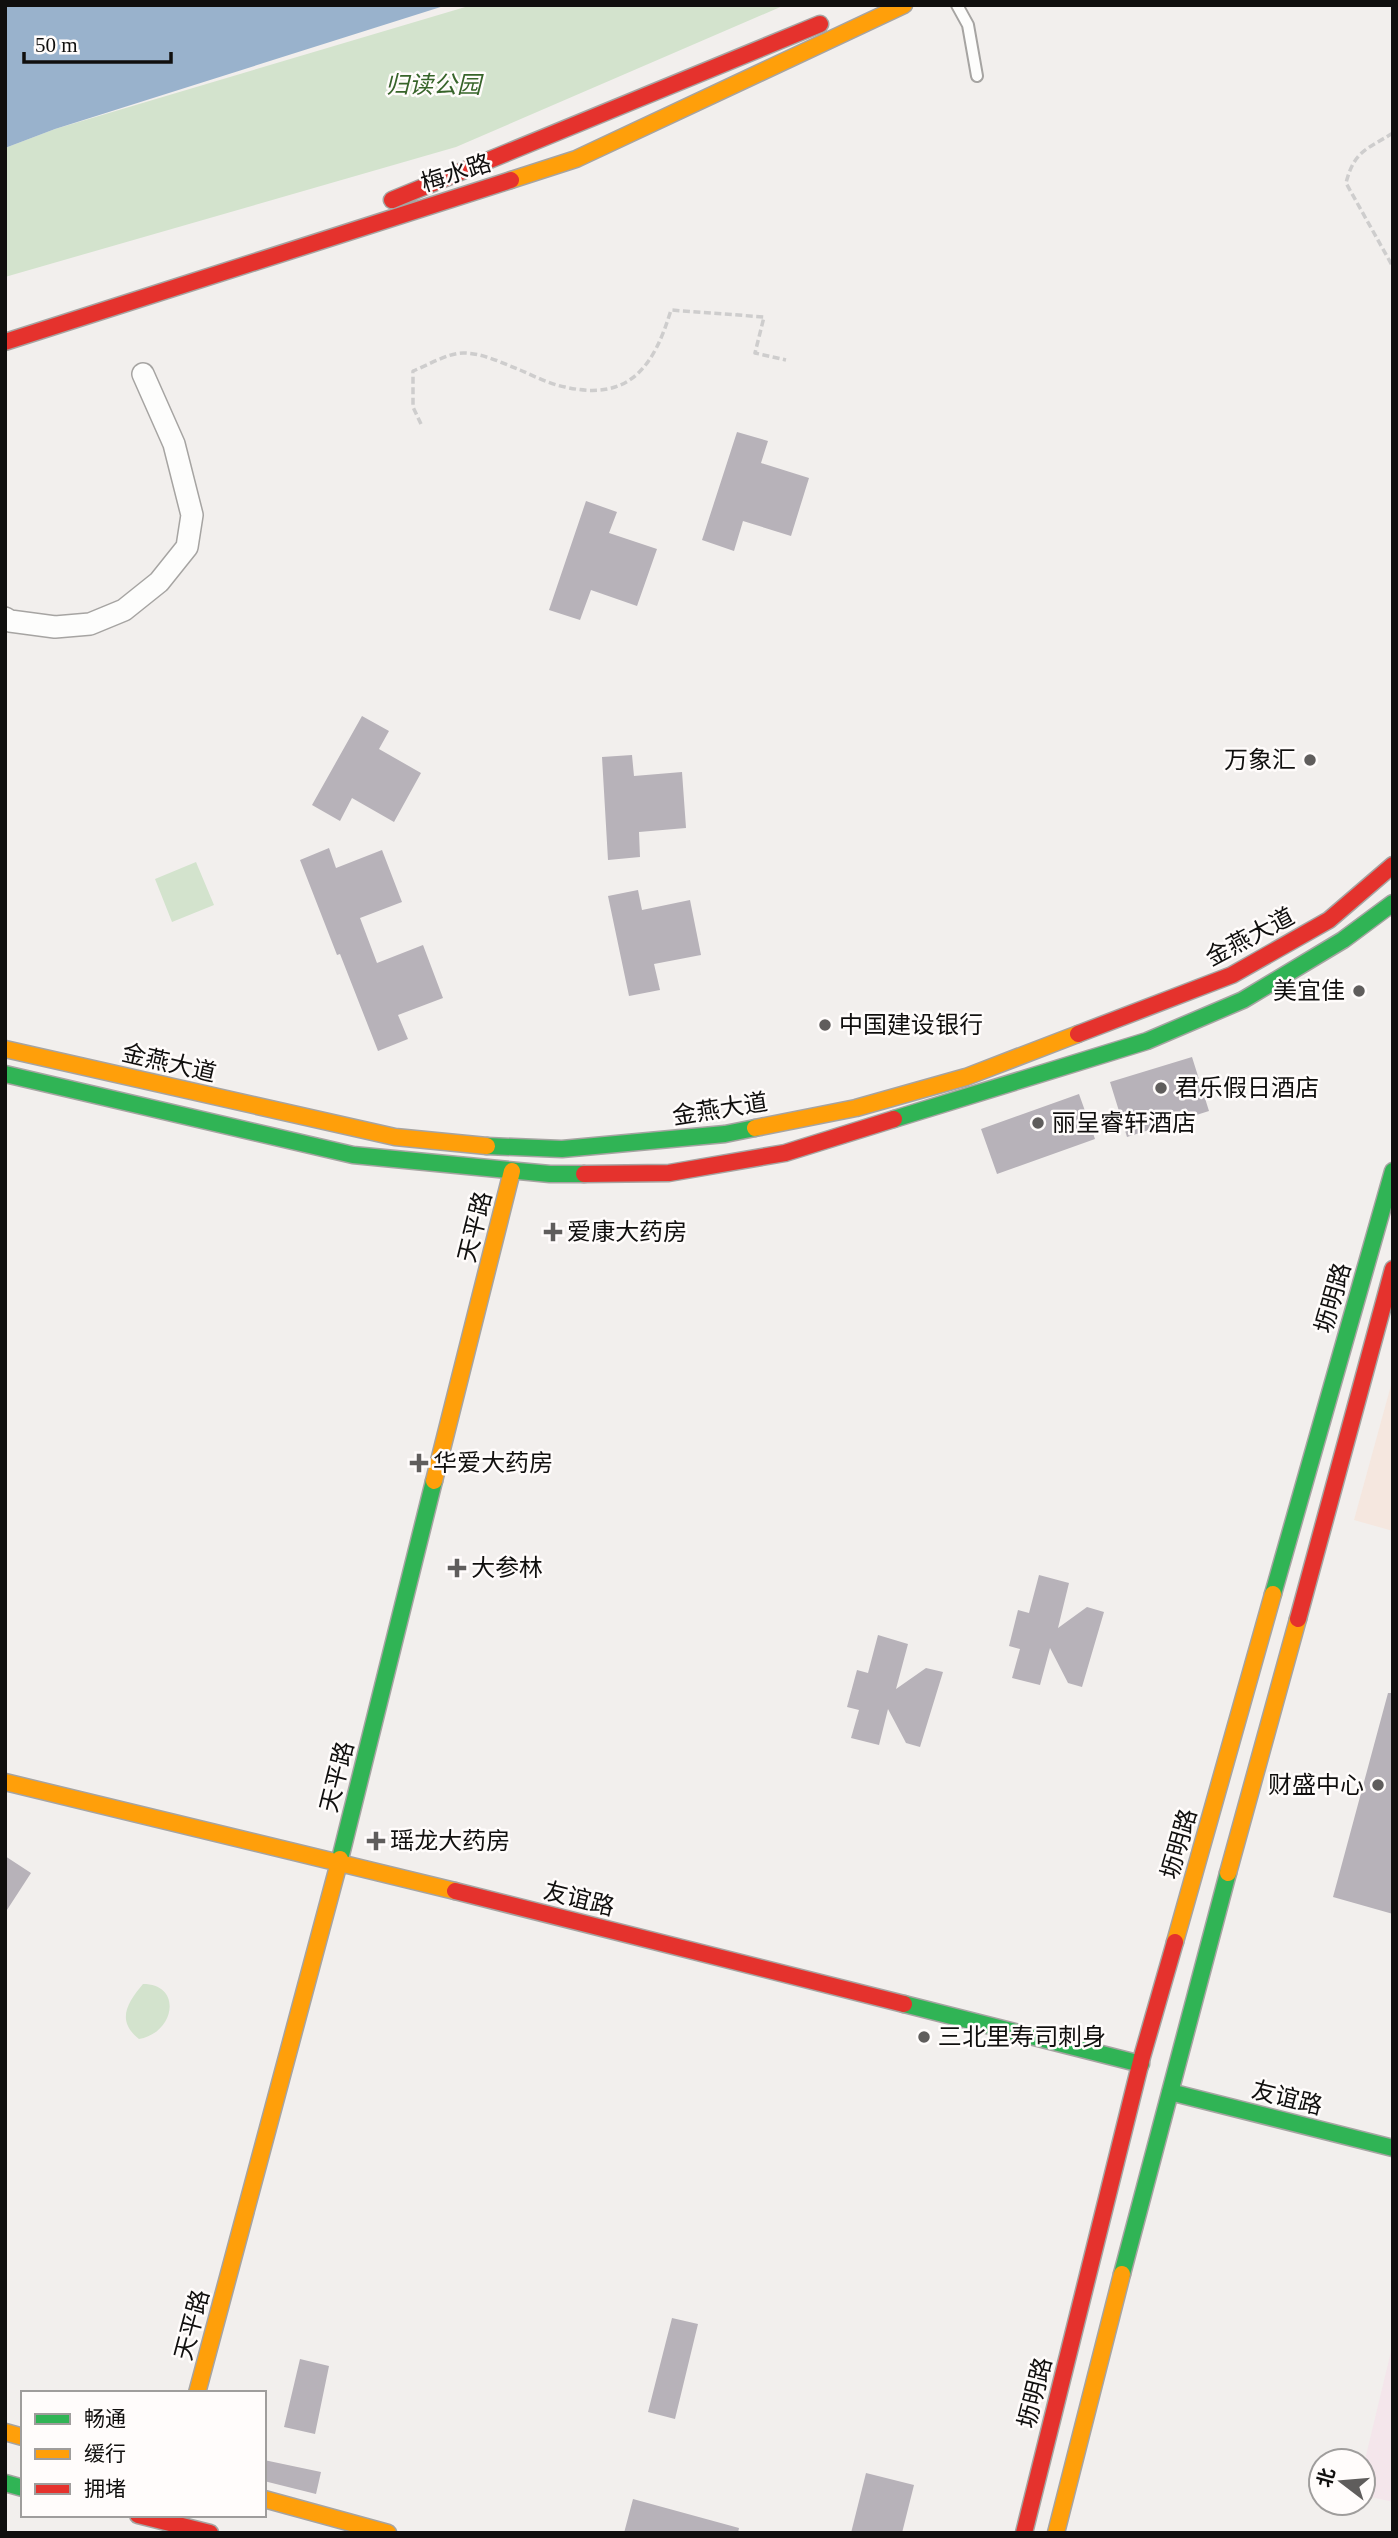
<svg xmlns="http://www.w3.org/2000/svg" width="1398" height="2538" viewBox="0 0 1398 2538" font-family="'Times New Roman','Noto Sans SC',serif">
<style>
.commercial{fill:#f5e7df}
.education{fill:#f4e6eb}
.green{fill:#d3e3cd}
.water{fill:#99b2cc}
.building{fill:#b7b2b9}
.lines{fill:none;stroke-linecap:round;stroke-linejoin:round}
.lane-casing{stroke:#a6a4a2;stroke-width:14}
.street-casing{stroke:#a6a4a2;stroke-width:24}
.fast-casing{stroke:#a6a4a2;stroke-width:19}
.slow-casing{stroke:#a6a4a2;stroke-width:19}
.jam-casing{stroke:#a6a4a2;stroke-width:19}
.path{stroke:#cecdcd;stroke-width:3.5;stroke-dasharray:7 3.5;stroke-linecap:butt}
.lane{stroke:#fdfdfc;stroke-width:10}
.street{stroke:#fdfdfc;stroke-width:21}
.fast{stroke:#30b455;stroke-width:16}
.slow{stroke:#ff9f0a;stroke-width:16}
.jam{stroke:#e5322d;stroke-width:16}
.poi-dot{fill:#5f5d5c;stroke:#fffcfb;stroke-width:2.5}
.labels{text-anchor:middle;stroke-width:5;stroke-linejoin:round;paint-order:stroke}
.park-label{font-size:24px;font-style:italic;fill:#37642a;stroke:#fffcfb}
.street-label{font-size:24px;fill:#100f0e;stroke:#fffcfb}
.poi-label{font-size:24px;fill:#100f0e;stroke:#fffcfb;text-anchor:start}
</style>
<rect width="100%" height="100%" fill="#f2efed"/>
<!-- commercial -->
<path class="commercial" d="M 1393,1378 L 1393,1531 L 1354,1520 Z"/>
<!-- education -->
<path class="education" d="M 1393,2343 L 1393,2502 L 1363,2495 L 1363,2468 Z"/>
<!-- green -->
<path class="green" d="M 472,5 L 785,5 L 456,147 L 5,277 L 5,148 L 55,129 Z
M 196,862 L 214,905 L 172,922 L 155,879 Z
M 143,1984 C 183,1984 175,2033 139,2039 C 116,2021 127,2003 143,1984 Z"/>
<!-- water -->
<path class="water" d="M 5,5 L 447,5 L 55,129 L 5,148 Z"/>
<!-- building -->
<path class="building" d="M 737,432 L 768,441 L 761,463 L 809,478 L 791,536 L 743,521 L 734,551 L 702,540 Z
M 586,501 L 617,512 L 609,533 L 657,549 L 637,606 L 591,590 L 580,620 L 549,610 Z
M 362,716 L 389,731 L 379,749 L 421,773 L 394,822 L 352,798 L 340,821 L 312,805 Z
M 632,755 L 634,776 L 682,772 L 686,828 L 639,832 L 640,857 L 608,860 L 602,757 Z
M 329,848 L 336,868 L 382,850 L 402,902 L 360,918 L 377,963 L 423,945 L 443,998 L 398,1015 L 408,1039 L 378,1051 L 340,954 L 337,955 L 300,860 Z
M 638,890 L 642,910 L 690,900 L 701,955 L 654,964 L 660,990 L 629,996 L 608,896 Z
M 1192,1057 L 1209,1111 L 1127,1137 L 1110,1082 Z
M 1079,1094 L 1095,1139 L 997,1174 L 981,1129 Z
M 1039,1575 L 1069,1583 L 1058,1628 L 1087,1607 L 1104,1612 L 1082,1687 L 1068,1683 L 1050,1648 L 1040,1685 L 1012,1678 L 1020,1649 L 1009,1646 L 1018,1610 L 1029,1613 Z
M 878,1635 L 908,1644 L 896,1689 L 926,1668 L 943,1672 L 920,1747 L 906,1743 L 888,1709 L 879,1745 L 851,1738 L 859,1710 L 847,1707 L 857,1670 L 868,1673 Z
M 1388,1693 L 1393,1693 L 1393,1914 L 1333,1897 Z
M 5,1856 L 31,1873 L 5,1913 Z
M 672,2318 L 698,2324 L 675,2419 L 648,2412 Z
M 300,2359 L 329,2366 L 315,2434 L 284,2427 Z
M 264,2460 L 321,2472 L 316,2494 L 264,2481 Z
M 866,2473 L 914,2485 L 902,2533 L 851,2533 Z
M 633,2499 L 739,2528 L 738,2533 L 624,2533 Z"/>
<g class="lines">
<!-- lane casing -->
<g class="lane-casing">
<path id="lane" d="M 957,5 L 968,25 L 977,76"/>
</g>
<!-- street casing -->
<g class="street-casing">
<path id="street" d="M 5,618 L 10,621 L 55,627 L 90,624 L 124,610 L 159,582 L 187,547 L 192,515 L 174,444 L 143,374"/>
</g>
<!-- fast casing -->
<g class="fast-casing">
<path id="fast" d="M 5,1074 L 353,1155 L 550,1174 L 584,1174
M 894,1119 L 1147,1041 L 1243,1000 L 1343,940 L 1393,903
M 487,1146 L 562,1149 L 725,1134 L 755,1128
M 1273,1594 L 1393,1171
M 340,1859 L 434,1481
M 904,2004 L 1141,2064
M 1170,2092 L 1393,2148
M 1122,2274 L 1228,1873
M 5,2483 L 23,2488"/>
</g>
<!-- slow casing -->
<g class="slow-casing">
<path id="slow" d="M 511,180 L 576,159 L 904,5
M 5,1049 L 395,1137 L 487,1146
M 755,1128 L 856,1108 L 966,1077 L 1078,1034
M 434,1481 L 512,1171
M 5,1782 L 455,1891
M 1228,1873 L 1298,1619
M 1175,1942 L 1273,1594
M 197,2393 L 340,1859
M 5,2432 L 23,2437
M 264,2499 L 388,2533
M 1056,2533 L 1122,2274"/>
</g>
<!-- jam casing -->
<g class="jam-casing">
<path id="jam" d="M 392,200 L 820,24
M 5,342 L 511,180
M 1078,1034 L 1232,975 L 1329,920 L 1393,865
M 584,1174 L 669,1173 L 785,1153 L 894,1119
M 1298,1619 L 1393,1269
M 455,1891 L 904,2004
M 138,2515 L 210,2533
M 1024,2533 L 1142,2057 L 1175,1942"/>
</g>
<!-- path -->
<path class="path" d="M 1393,133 C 1367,149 1354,151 1346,183 L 1393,267
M 421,424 L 413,407 L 413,371 C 428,365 448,353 463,353 C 483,353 502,363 520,370 C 534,376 549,384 565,387 C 630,402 654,366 671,310 L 764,317 L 755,353 L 786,360"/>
<!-- lane -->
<use href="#lane" class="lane"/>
<!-- street -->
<use href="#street" class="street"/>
<!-- fast -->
<use href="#fast" class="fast"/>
<!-- slow -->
<use href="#slow" class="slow"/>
<!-- jam -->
<use href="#jam" class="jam"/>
</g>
<!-- markers -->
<g class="poi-dot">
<circle cx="1310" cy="760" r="7"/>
<circle cx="1359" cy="991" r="7"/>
<circle cx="825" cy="1025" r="7"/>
<circle cx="1161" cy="1088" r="7"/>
<circle cx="1038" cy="1123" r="7"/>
<path d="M549.5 1221.5h7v7h7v7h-7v7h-7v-7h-7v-7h7z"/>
<path d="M415.5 1452.5h7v7h7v7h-7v7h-7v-7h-7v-7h7z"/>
<path d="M453.5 1557.5h7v7h7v7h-7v7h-7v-7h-7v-7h7z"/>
<circle cx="1378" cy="1785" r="7"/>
<path d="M372.5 1830.5h7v7h7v7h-7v7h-7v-7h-7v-7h7z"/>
<circle cx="924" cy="2037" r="7"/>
</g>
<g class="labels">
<!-- park labels -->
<g class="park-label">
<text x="433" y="93">归读公园</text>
</g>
<!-- street labels -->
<g class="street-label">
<text transform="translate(456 173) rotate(-18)" y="8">梅水路</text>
<text transform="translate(1250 937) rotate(-28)" y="8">金燕大道</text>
<text transform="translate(169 1063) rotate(13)" y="8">金燕大道</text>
<text transform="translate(720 1109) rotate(-9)" y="8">金燕大道</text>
<text transform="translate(475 1227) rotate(-76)" y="8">天平路</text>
<text transform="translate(1333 1298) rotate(-74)" y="8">坜明路</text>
<text transform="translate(337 1777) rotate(-76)" y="8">天平路</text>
<text transform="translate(1179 1844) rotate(-74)" y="8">坜明路</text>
<text transform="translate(579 1899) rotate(14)" y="8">友谊路</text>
<text transform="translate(1287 2098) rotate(14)" y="8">友谊路</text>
<text transform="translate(192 2325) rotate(-75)" y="8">天平路</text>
<text transform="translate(1035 2393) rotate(-76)" y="8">坜明路</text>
</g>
<!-- poi labels -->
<g class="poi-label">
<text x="1296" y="768" text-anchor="end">万象汇</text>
<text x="1345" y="999" text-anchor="end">美宜佳</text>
<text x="839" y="1033">中国建设银行</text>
<text x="1175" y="1096">君乐假日酒店</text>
<text x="1052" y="1131">丽呈睿轩酒店</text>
<text x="567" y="1240">爱康大药房</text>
<text x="433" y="1471">华爱大药房</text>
<text x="471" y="1576">大参林</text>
<text x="1364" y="1793" text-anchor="end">财盛中心</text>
<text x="390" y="1849">瑶龙大药房</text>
<text x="938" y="2045">三北里寿司刺身</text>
</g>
</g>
<!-- border -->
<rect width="1398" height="2538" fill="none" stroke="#100f0e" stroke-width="14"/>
<!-- legend -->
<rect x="21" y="2391" width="245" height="126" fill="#fffcfb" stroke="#9f9d9c" stroke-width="2"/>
<rect x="35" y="2414" width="35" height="10" fill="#30b455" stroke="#9f9d9c" stroke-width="2"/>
<text x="84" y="2426" font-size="21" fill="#100f0e">畅通</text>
<rect x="35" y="2449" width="35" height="10" fill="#ff9f0a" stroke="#9f9d9c" stroke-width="2"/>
<text x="84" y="2461" font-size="21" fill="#100f0e">缓行</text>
<rect x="35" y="2484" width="35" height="10" fill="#e5322d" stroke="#9f9d9c" stroke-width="2"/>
<text x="84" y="2496" font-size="21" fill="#100f0e">拥堵</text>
<!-- north arrow -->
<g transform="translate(1342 2482) rotate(286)"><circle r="33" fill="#fffcfb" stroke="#9f9d9c" stroke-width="2"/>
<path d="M0-5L12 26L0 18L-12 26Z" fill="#5f5d5c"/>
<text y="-10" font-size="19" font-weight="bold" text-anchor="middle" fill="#100f0e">北</text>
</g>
<!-- scale -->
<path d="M24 52v10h147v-10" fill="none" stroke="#100f0e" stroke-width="3.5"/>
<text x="35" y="52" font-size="21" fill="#100f0e" stroke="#fffcfb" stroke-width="5" paint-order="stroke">50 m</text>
</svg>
